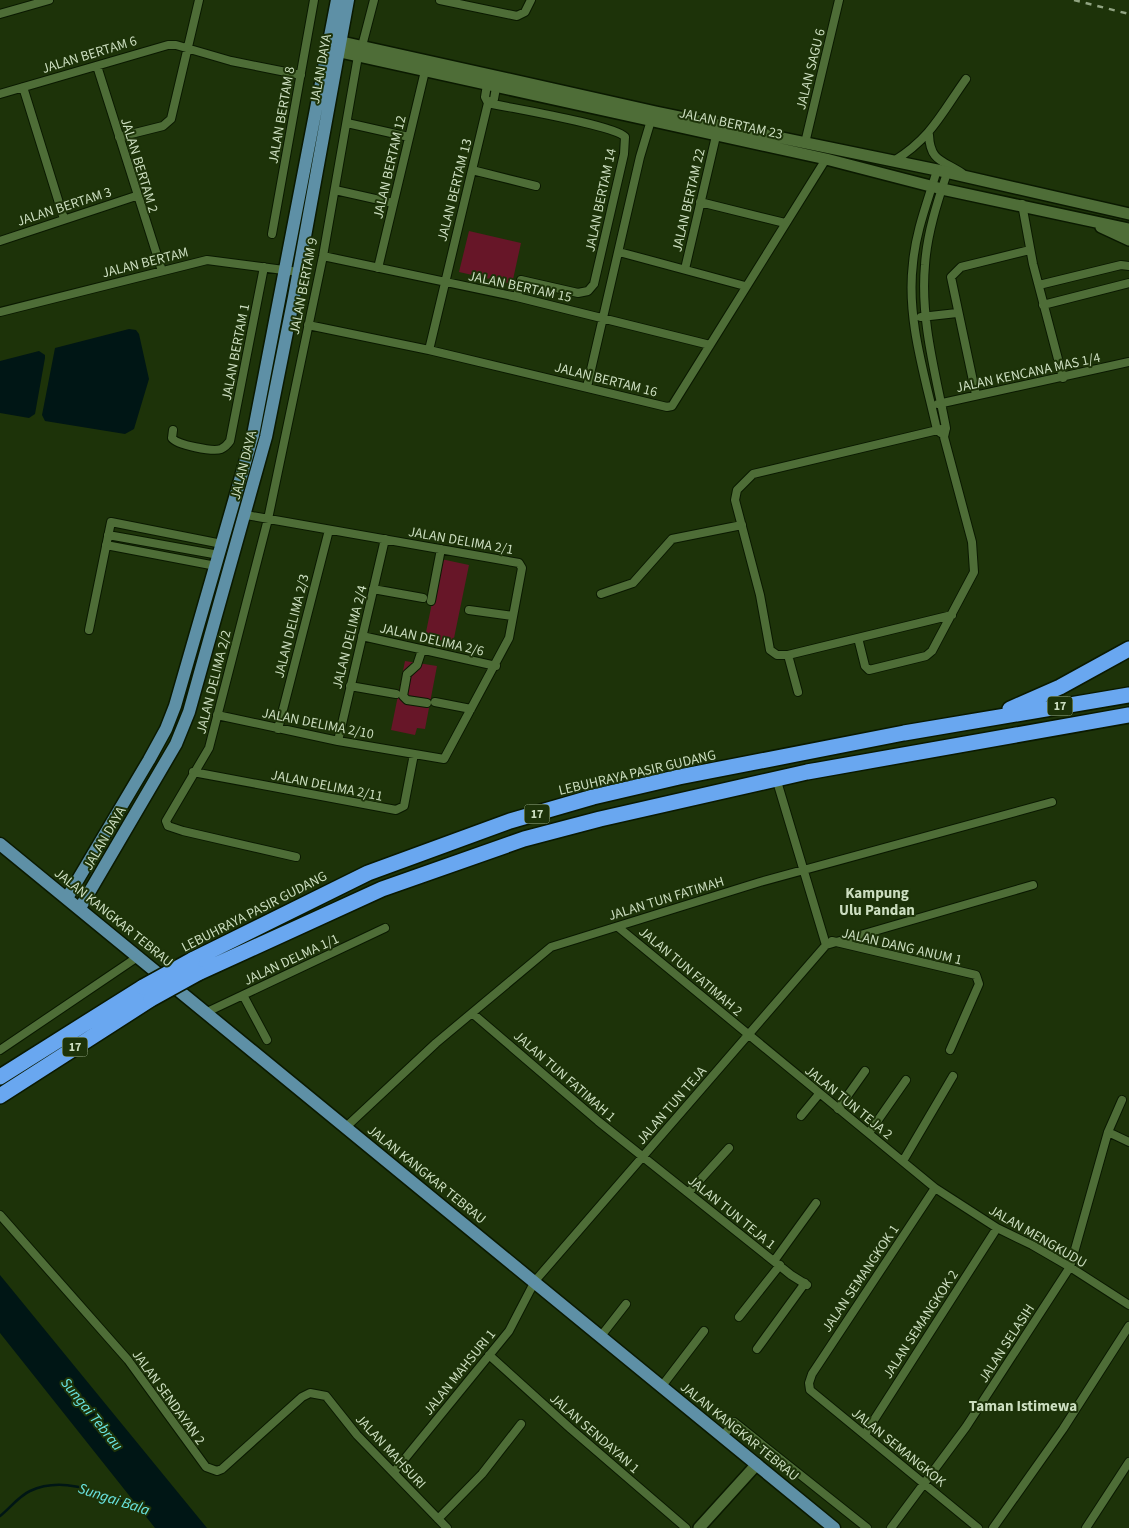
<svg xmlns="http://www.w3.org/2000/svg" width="1129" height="1528" viewBox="0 0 1129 1528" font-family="'Source Sans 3',sans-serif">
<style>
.green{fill:#671628}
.water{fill:#001615}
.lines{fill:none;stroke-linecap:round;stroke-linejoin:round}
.stream{stroke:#001615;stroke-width:2.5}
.street-casing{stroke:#0a1900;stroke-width:10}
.secondary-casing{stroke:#0a1900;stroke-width:14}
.primary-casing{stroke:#0a1900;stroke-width:15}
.highway-casing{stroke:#0a1900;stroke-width:18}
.street{stroke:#4e6d37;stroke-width:8}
.secondary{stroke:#4e6d37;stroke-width:11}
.primary{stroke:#5e90a6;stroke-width:12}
.highway{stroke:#69a7f0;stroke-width:15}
.rail{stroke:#90a381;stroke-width:2.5;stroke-dasharray:6 6;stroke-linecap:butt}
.highway-bridge-casing{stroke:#0a1900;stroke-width:18;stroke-linecap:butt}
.highway-bridge{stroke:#69a7f0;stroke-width:15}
.labels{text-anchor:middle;stroke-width:4;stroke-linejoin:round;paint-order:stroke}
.shield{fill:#1d3309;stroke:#98ab89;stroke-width:1}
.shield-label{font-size:12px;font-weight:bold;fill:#ccdec0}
.street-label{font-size:14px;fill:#ccdec0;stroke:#1d3309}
.neighbourhood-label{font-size:15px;font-weight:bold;fill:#ccdec0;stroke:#1d3309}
.water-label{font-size:15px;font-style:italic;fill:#6be6e4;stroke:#1d3309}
</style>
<rect width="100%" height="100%" fill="#1d3309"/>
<!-- green -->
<path class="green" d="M 469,231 L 521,243 L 512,284 L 459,272 Z
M 441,559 L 469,565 L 453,643 L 425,637 Z
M 405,661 L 437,666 L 425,729 L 417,728 L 415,735 L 391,730 Z"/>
<!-- water -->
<path class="water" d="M 129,329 L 136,330 L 139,334 L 149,379 L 134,429 L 125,434 L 45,421 L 42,415 L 55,348 Z
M 39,351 L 45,355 L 45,358 L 35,414 L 29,418 L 0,413 L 0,361 Z
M 0,1275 L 207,1528 L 155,1528 L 0,1333 Z"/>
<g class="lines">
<!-- stream -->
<path class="stream" d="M 0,1516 C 9,1509 19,1496 30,1491 C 66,1474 106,1496 141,1508"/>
<!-- street casing -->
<g class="street-casing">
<path id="street" d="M 440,0 L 517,16 L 525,12 L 531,0
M 0,14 L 49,0
M 362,46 L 374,0
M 97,66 L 162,271
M 487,85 L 485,97 L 488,103
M 23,87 L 64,219
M 0,94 L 168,45 L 176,45 L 231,61 L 301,75
M 488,103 C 510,108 614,125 625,137 L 624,154 L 594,284 L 588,291 L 578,293 L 521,280 L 517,297
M 347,123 L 409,137
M 929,135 C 930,161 942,160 962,173
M 119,137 L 163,126 L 171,119 L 199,0
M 805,143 L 839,0
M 894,161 C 932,137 941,114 966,79
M 472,170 L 536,186
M 937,170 C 928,201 916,230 913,263 C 906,318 925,376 937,430 L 941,433
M 335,190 L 393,203
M 700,202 L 785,223
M 1022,204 L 1033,264 L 1063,378
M 272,234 L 314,0
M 0,241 L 136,196
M 619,252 L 745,286
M 323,256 L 517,297 L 710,345
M 378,268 L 425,71
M 685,269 L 716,136
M 1039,285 L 1121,265 L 1129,266
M 1043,305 L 1129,283
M 0,312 L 207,260 L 299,272
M 921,317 L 957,313
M 308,325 L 429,350 L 667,407 L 672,406 L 826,159
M 429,350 L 488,103 L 494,99 L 497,82
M 587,387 L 640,157 L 652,117
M 976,395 L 951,277 L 961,267 L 1030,250
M 938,404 L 1129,362
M 946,428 L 753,474 L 737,490 L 735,500 L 760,595 L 770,650 L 777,655 L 788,655 L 952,615
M 173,430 L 172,438 C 177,445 213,452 221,449 C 225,447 228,444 230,441 L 264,267
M 108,535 L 219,555
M 106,545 L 216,566
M 373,589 L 423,598
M 601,594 L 633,583 L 672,539 L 742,525
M 431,601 L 441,549
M 469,610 L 513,616
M 89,630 L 111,522 L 222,544
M 362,636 L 496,666
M 858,638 L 865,666 L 869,670 L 926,656 L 932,651 L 974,572 L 972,542 L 944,437 L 946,428 C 936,375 920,320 925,265 C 927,234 937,203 947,173
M 422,650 L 417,665 L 407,674 L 403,696 L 407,700 L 427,703
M 788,655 L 798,692
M 350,686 L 396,694
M 435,702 L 471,709
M 217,715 L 338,741 L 444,759 L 509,638 L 522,568 L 519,563 L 246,515
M 278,729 L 329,530
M 338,741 L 385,539
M 193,772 L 396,810 L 404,806 L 414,754
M 776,778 L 826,945
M 296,857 L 183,831 L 168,826 L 166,821 L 209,748 L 268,519 L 323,256 L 358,56
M 618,927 L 935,1188 L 997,1228 L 1032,1245 L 1070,1267 L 1129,1305
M 832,941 L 976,975 L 979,984 L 950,1050
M 243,995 L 267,1040
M 207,1012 L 385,928
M 472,1013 L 598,1121 L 791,1275 L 807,1285
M 0,1050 L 139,956
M 838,1109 L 865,1071
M 801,1116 L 819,1094
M 346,1127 L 436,1043 L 551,947 L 760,882 L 1052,802
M 1108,1132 L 1129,1142
M 869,1133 L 906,1080
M 903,1161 L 953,1076
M 935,1188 L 812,1374 L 809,1383 L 810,1390 L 978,1528
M 689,1192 L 729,1148
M 0,1215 L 128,1360 L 206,1467 L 217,1471 L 222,1469 L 302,1397 L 310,1393 L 326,1396 L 357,1435 L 447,1528
M 774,1261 L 816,1203
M 739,1317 L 780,1265
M 601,1336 L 626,1304
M 757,1349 L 805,1283
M 489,1355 L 571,1429 L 686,1528
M 662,1386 L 704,1331
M 865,1434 L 997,1228
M 723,1436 L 734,1422 L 867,1528
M 394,1472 L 509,1331 L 535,1281 L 826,945 L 1033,885
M 438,1519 L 482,1474 L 521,1424
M 891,1528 L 966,1427 L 1070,1267 L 1108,1132 L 1122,1100
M 993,1528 L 1063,1429 L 1129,1326
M 1086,1528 L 1129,1462"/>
</g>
<!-- secondary casing -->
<g class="secondary-casing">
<path id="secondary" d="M 333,40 L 656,112 L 937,170 L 1129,214
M 331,50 L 826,159 L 942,189 L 1129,229
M 1101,227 L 1129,240
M 699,1528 L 757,1464"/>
</g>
<!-- primary casing -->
<g class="primary-casing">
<path id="primary" d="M 0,844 L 834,1528
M 67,898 L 149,760 L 166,729 L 175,706 L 253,435 L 337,0
M 80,908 L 176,744 L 189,712 L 266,437 L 294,297 L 348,0"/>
</g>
<!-- highway casing -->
<g class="highway-casing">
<path id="highway" d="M 1010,709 L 1060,687 L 1129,649
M 192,960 L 368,873 L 510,821 L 593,797 L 679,777 L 904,733 L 1129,695
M 198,973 L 382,889 L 524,839 L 600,819 L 807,772 L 1129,715
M 0,1077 L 143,987
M 0,1096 L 151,999"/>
</g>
<!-- street -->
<use href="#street" class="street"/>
<!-- secondary -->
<use href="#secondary" class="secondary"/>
<!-- primary -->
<use href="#primary" class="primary"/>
<!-- highway -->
<use href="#highway" class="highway"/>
<!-- rail -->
<path class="rail" d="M 1074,0 L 1129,14"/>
<!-- highway-bridge casing -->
<g class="highway-bridge-casing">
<path id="highway-bridge" d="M 143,987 L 192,960
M 151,999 L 198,973"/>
</g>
<!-- highway-bridge -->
<use href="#highway-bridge" class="highway-bridge"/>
</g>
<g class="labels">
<!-- shield labels -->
<g class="shield">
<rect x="1047.5" y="696.5" width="25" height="19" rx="4"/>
<rect x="524.5" y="804.5" width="25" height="19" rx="4"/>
<rect x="62.5" y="1037.5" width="25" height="19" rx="4"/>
</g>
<g class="shield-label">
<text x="1060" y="710">17</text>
<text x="537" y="818">17</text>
<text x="75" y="1051">17</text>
</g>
<!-- street labels -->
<g class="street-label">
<text transform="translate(89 54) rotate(-17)" y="5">JALAN BERTAM 6</text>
<text transform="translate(320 69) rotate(-80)" y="5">JALAN DAYA</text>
<text transform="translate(810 69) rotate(-76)" y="5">JALAN SAGU 6</text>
<text transform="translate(281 115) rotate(-80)" y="5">JALAN BERTAM 8</text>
<text transform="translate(731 123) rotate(12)" y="5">JALAN BERTAM 23</text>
<text transform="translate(140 165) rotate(73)" y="5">JALAN BERTAM 2</text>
<text transform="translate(389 167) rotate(-77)" y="5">JALAN BERTAM 12</text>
<text transform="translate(454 190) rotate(-76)" y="5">JALAN BERTAM 13</text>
<text transform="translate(600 200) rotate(-78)" y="5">JALAN BERTAM 14</text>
<text transform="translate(688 200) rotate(-77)" y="5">JALAN BERTAM 22</text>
<text transform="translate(64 206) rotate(-18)" y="5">JALAN BERTAM 3</text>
<text transform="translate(145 262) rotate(-14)" y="5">JALAN BERTAM</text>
<text transform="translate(303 286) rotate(-79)" y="5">JALAN BERTAM 9</text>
<text transform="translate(520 286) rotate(12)" y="5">JALAN BERTAM 15</text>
<text transform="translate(235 352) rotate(-79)" y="5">JALAN BERTAM 1</text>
<text transform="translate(1028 372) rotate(-12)" y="5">JALAN KENCANA MAS 1/4</text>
<text transform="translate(606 379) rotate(14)" y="5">JALAN BERTAM 16</text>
<text transform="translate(243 465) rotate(-76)" y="5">JALAN DAYA</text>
<text transform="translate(461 540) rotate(10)" y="5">JALAN DELIMA 2/1</text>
<text transform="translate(291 626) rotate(-76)" y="5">JALAN DELIMA 2/3</text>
<text transform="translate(349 637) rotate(-76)" y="5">JALAN DELIMA 2/4</text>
<text transform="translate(432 639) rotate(13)" y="5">JALAN DELIMA 2/6</text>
<text transform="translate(213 682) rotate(-76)" y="5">JALAN DELIMA 2/2</text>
<text transform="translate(318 723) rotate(11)" y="5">JALAN DELIMA 2/10</text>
<text transform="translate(637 772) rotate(-13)" y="5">LEBUHRAYA PASIR GUDANG</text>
<text transform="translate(327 785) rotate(11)" y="5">JALAN DELIMA 2/11</text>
<text transform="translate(104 838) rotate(-60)" y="5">JALAN DAYA</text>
<text transform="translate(666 898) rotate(-17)" y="5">JALAN TUN FATIMAH</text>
<text transform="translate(254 911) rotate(-27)" y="5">LEBUHRAYA PASIR GUDANG</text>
<text transform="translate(114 917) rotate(39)" y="5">JALAN KANGKAR TEBRAU</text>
<text transform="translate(902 946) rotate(13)" y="5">JALAN DANG ANUM 1</text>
<text transform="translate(291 959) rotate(-25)" y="5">JALAN DELMA 1/1</text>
<text transform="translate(691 971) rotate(40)" y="5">JALAN TUN FATIMAH 2</text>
<text transform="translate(565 1076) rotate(41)" y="5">JALAN TUN FATIMAH 1</text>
<text transform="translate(849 1102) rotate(39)" y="5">JALAN TUN TEJA 2</text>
<text transform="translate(671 1105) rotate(-49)" y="5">JALAN TUN TEJA</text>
<text transform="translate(427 1174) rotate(39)" y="5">JALAN KANGKAR TEBRAU</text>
<text transform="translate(732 1212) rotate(39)" y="5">JALAN TUN TEJA 1</text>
<text transform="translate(1038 1236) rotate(30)" y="5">JALAN MENGKUDU</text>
<text transform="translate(860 1278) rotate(-56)" y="5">JALAN SEMANGKOK 1</text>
<text transform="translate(920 1324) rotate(-57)" y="5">JALAN SEMANGKOK 2</text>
<text transform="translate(1006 1343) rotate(-57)" y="5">JALAN SELASIH</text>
<text transform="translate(459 1372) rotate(-51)" y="5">JALAN MAHSURI 1</text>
<text transform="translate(169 1397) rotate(54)" y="5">JALAN SENDAYAN 2</text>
<text transform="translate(740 1431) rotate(39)" y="5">JALAN KANGKAR TEBRAU</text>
<text transform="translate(595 1433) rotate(41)" y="5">JALAN SENDAYAN 1</text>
<text transform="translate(899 1447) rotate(39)" y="5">JALAN SEMANGKOK</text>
<text transform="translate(391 1451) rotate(47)" y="5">JALAN MAHSURI</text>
</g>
<!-- neighbourhood labels -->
<g class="neighbourhood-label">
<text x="877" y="898">Kampung<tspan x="877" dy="17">Ulu Pandan</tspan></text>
<text x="1023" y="1411">Taman Istimewa</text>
</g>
<!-- water labels -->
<g class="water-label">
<text transform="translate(92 1414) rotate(51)" y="5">Sungai Tebrau</text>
<text transform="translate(114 1499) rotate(18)" y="5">Sungai Bala</text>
</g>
</g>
</svg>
